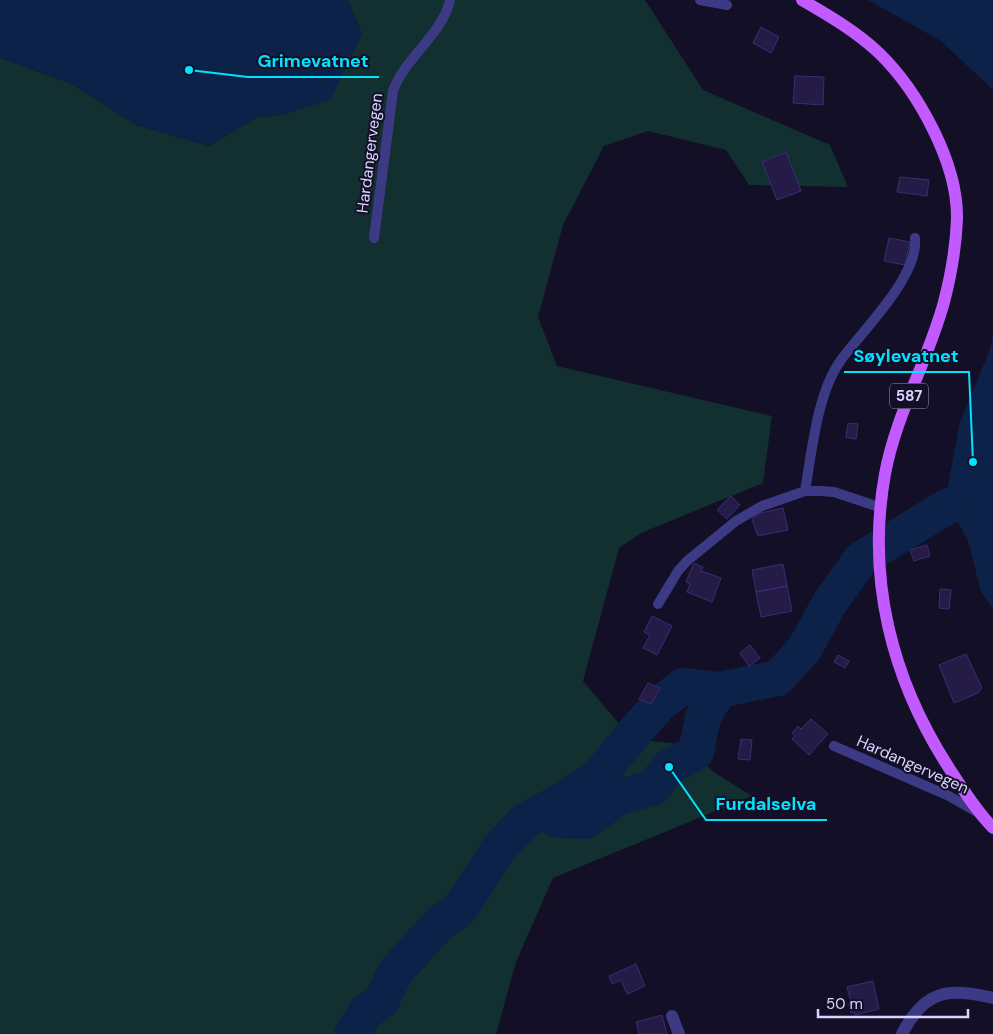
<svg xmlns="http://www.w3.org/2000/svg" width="993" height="1034" viewBox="0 0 993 1034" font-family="'DM Sans',sans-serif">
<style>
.green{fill:#12302f}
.water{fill:#0c2248}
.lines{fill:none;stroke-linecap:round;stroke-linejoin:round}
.river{stroke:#0c2248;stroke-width:36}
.building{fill:#241b47;stroke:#3b2d73}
.service{stroke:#3d3a85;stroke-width:10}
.minor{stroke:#3d3a85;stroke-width:12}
.primary{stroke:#c25bff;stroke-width:12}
.labels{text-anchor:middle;stroke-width:4;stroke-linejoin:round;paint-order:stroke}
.shield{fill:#130f26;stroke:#9e99be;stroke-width:1}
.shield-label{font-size:15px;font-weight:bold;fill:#d9d4ff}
.street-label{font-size:16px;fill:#d9d4ff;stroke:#130f26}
.leader{fill:none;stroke:#00e5ff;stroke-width:2}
.callout-dot{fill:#00e5ff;stroke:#130f26;stroke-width:2}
.callout-label{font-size:18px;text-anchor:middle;font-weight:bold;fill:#00e5ff;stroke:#130f26;stroke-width:4;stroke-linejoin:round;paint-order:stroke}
</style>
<rect width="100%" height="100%" fill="#130f26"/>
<!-- green -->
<path class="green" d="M 348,0 L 645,0 L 703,90 L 830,145 L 848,187 L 749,185 L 726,150 L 648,131 L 604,146 L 563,225 L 538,317 L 557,366 L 772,416 L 763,483 L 641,533 L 619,548 L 583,681 L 632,739 L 690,745 L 712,771 L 752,796 L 553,878 L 516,962 L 496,1034 L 0,1034 L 0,58 L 68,82 L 137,125 L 209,146 L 255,118 L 289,113 L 362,35 Z"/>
<!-- water -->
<path class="water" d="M 0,0 L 348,0 L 362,35 L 330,100 L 289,113 L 255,118 L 209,146 L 137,125 L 68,82 L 0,58 Z
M 868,0 L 993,0 L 993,90 L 941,41 Z
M 993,335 L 993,609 L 981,592 L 968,540 L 945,501 L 960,422 L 989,352 Z"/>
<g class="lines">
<!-- river -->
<path class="river" d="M 544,811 L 598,777 L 638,728 L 660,704 L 683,686 L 719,690
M 352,1034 L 366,1012 L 381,1001 L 396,971 L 440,923 L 460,909 L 500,847 L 526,820 L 544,811 L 558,820 L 585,821 L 619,797 L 653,788 L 669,767 L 696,752 L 703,717 L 719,690 L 778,678 L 805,648 L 829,604 L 861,559 L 948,506"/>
</g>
<!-- building -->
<path class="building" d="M 761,27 L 779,37 L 771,53 L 753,43 Z
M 795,76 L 824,77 L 823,105 L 793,103 Z
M 786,152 L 801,191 L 777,200 L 762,162 Z
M 900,177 L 929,180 L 927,196 L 897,192 Z
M 889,238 L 910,242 L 905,265 L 884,261 Z
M 848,423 L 858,424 L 856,439 L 846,437 Z
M 731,496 L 740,505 L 727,519 L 717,510 Z
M 783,508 L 788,530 L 758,536 L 752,519 L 760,513 Z
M 927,545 L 930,556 L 914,561 L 910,550 Z
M 694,563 L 703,567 L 701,571 L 721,578 L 712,602 L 687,592 L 690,584 L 686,582 Z
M 783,564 L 787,586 L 756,592 L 752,570 Z
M 787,586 L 792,611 L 761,617 L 756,592 Z
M 940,589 L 951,590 L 949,609 L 939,608 Z
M 652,616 L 672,626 L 657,655 L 643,648 L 650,635 L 644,632 Z
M 750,645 L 760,658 L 749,666 L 740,653 Z
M 966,654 L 982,688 L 978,693 L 954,703 L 939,665 Z
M 838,655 L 849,661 L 845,668 L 834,662 Z
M 648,683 L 660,688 L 651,704 L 639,699 Z
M 811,719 L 828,734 L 809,755 L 792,739 L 795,736 L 792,733 L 798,726 L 801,729 Z
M 741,739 L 752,740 L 750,760 L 738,759 Z
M 636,964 L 645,986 L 627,994 L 621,980 L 612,984 L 609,976 Z
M 873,981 L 879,1009 L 855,1015 L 854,1012 L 851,1013 L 848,1003 L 851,1002 L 847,987 Z
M 662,1015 L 667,1034 L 639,1034 L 636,1022 Z"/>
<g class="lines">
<!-- service -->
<path class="service" d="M 700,0 L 727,5
M 374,238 L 393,91 C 405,57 443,34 450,0
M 805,491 C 812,451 817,393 841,360 C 863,330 919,276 915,238
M 658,604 L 678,571 L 687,561 L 736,521 L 762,506 L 805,491 L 820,491 L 834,492 L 879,507
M 834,746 L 949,796 L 977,812"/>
<!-- minor -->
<path class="minor" d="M 672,1016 L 679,1034
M 902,1034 C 925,989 948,988 993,998"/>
<!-- primary -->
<path class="primary" d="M 802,0 C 828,15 857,32 879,53 C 918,91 958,163 957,219 C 956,246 951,275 944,302 C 928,361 896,414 885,474 C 866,579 892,680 949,768 C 963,790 976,810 993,828"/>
</g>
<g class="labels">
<!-- shield labels -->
<rect class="shield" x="890" y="383.5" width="38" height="25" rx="4"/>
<g class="shield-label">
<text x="909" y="401">587</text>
</g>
<!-- street labels -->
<g class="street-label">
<text transform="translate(369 153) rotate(-83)" y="6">Hardangervegen</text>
<text transform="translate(913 764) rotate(24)" y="6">Hardangervegen</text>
</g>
</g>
<!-- callouts -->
<path class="leader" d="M189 70L248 77H379M973 462L969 372H844M669 767L706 820H827"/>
<g class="callout-dot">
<circle cx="189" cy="70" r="5"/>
<circle cx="973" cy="462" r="5"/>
<circle cx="669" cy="767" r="5"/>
</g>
<g class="callout-label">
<text x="313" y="67">Grimevatnet</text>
<text x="906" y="362">Søylevatnet</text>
<text x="766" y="810">Furdalselva</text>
</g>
<!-- scale -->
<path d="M818 1009v8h150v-8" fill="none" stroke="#d9d4ff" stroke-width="2.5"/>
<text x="826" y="1009" font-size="15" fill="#d9d4ff" stroke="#130f26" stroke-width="4" paint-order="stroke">50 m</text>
</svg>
